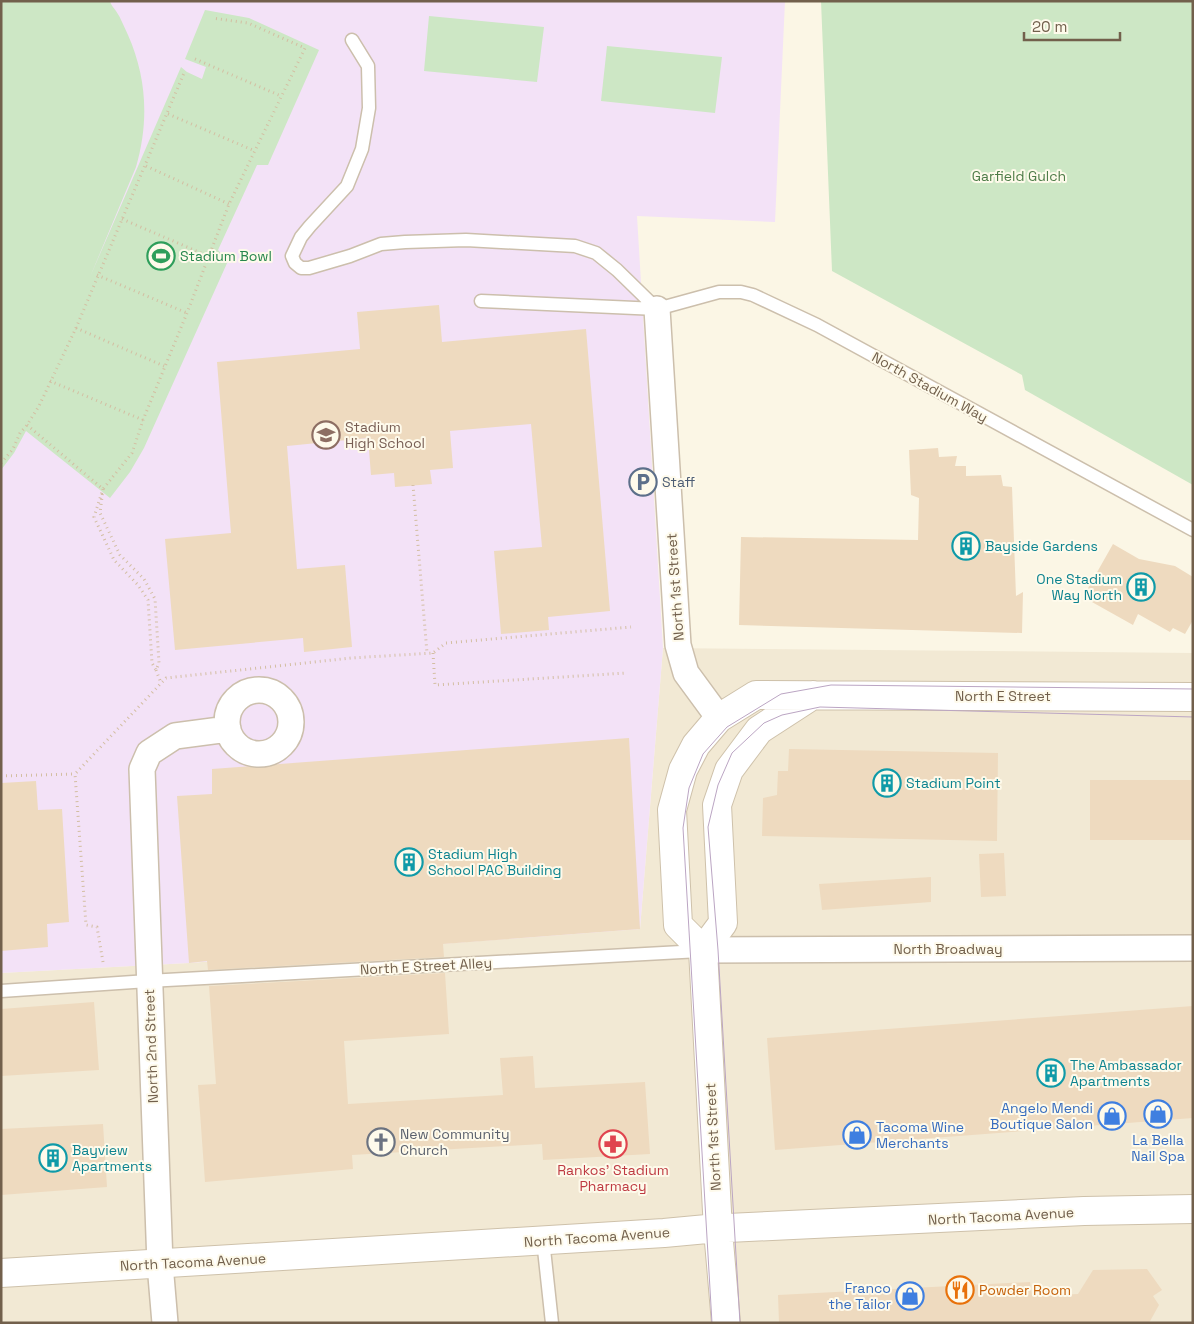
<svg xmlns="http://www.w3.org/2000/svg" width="1194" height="1324" viewBox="0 0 1194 1324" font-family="'Space Grotesk',sans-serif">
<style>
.residential{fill:#f2e9d4}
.education{fill:#f3e2f7}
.green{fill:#cde7c5}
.building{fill:#eedabf}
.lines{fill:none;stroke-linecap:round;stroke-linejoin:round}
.lane-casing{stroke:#ccbfac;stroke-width:15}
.street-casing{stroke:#ccbfac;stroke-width:28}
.secondary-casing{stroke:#cec1aa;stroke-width:30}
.path{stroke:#d3bea2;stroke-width:3;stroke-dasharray:1 4;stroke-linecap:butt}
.lane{stroke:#fff;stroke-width:12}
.street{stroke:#fff;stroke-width:25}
.secondary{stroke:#fff;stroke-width:28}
.tram{stroke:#bba5c3;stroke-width:1}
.labels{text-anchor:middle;stroke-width:4;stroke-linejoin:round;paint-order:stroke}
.park-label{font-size:14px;fill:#4e7c48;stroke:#fefaeb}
.leisure-label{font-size:14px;fill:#27864d;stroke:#fefaeb;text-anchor:start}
.street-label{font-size:14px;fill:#72604c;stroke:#fefaeb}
.education-label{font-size:14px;fill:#785e54;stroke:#fefaeb;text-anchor:start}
.service-label{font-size:14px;fill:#4e5e75;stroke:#fefaeb;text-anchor:start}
.culture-label{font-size:14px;fill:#0d838f;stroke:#fefaeb;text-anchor:start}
.shop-label{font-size:14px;fill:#366cbe;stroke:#fefaeb;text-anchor:end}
.worship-label{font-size:14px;fill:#5b616d;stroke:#fefaeb;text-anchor:start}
.health-label{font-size:14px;fill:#be3a42;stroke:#fefaeb}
.food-label{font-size:14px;fill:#c56008;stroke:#fefaeb;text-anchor:start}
</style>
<rect width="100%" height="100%" fill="#fbf6e5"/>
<!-- residential -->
<path class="residential" d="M 663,648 L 1193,653 L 1193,1323 L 1,1323 L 1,973 L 189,963 L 640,929 Z"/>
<!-- education -->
<path class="education" d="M 1,1 L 785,1 L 775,222 L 637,216 L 663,648 L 640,929 L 189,963 L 1,973 Z"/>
<!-- green -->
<path class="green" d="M 1,1 L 110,1 C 111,5 113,7 116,11 C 121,18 124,27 128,35 C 147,78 149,122 136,167 L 90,277 L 181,67 L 187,72 L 202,79 L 206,67 L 185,59 L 205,10 L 249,18 L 319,50 L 268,165 L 257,165 L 218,250 L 228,261 L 144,448 L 130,472 L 110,498 L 26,431 L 14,453 L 1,470 Z
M 821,1 L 1193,1 L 1193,485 L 1025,390 L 1022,375 L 832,271 Z
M 429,16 L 544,27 L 537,82 L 424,71 Z
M 607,46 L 722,57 L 715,113 L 601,101 Z"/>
<!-- building -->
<path class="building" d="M 439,305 L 442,342 L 586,329 L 610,611 L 548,617 L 549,630 L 501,634 L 494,551 L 542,547 L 531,424 L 450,431 L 453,468 L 430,470 L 432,484 L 395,487 L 394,473 L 371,475 L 368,438 L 287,446 L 297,569 L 345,565 L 352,647 L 304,652 L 303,638 L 175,650 L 165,539 L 231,533 L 217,362 L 360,349 L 357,312 Z
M 938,448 L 939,457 L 957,456 L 955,466 L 966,466 L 966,476 L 1001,475 L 1003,486 L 1012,487 L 1016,596 L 1023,592 L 1022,633 L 739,625 L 741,537 L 918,540 L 919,498 L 911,495 L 909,450 Z
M 1113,544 L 1139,559 L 1175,566 L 1193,577 L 1193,620 L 1185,634 L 1173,628 L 1170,632 L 1138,614 L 1133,625 L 1083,597 Z
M 629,738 L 640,929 L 443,944 L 444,957 L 208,970 L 207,961 L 189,963 L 177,796 L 212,794 L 212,769 Z
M 789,749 L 998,753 L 997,841 L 762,836 L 763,798 L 777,795 L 778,771 L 788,771 Z
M 1090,780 L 1193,780 L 1193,840 L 1090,840 Z
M 36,781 L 38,810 L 62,809 L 69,922 L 47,924 L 48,947 L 1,951 L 1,783 Z
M 1004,853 L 1006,896 L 981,897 L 979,854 Z
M 931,877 L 931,902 L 822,910 L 819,884 Z
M 445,973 L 449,1034 L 344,1041 L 348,1104 L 503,1095 L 500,1058 L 533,1056 L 535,1088 L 645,1082 L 650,1154 L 543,1160 L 542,1144 L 352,1155 L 353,1169 L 205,1182 L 198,1085 L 216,1084 L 209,986 Z
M 94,1002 L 99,1070 L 1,1076 L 1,1009 Z
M 1193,1006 L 1193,1118 L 775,1150 L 767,1038 Z
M 103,1124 L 107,1187 L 1,1195 L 1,1129 Z
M 1147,1269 L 1162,1290 L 1153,1296 L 1159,1305 L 1149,1323 L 779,1323 L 778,1295 L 1030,1282 L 1032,1296 L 1078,1294 L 1093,1270 Z"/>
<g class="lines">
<!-- lane casing -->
<g class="lane-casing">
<path id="lane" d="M 352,40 L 368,66 L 369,108 L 362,149 L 347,186 L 310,226 L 301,237 L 292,256 L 295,263 L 301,268 L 309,268 L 350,256 L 381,244 L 405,242 L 466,240 L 575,246 L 596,253 L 617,270 L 657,309
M 481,301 L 657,309 L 719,292 L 741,292 L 753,295 L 817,325 L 1193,530
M 1,991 L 148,981 L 700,951
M 543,1240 L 552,1323"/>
</g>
<!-- street casing -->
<g class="street-casing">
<path id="street" d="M 657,309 L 678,645 L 686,673 L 719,718
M227 722a32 32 0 1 1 64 0a32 32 0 1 1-64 0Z
M 703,950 L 1193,948
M 165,1323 L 160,1264 L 142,769 L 149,753 L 175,736 L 228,729"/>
</g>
<!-- secondary casing -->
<g class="secondary-casing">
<path id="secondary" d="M 703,950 L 678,925 L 672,810 L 683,770 L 696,745 L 719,718 L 756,695 L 1193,697
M 1,1273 L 664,1233 L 707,1229 L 1084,1211 L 1193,1209
M 726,1323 L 718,1230 L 703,950 L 723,923 L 717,805 L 729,770 L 759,730 L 813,695"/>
</g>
<!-- path -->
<path class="path" d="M 195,59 L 281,96
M 168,114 L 255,151
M 146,166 L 229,204
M 122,219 L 208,256
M 97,275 L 187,313
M 76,328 L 164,366
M 50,381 L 143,420
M 27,425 L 103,489 L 132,453 L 143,420 L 187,313 L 229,204 L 305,48 L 248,23 L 212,18
M 1,463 L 13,449 L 20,433 L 27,425 L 39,406 L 76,328 L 184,73
M 413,485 L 427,653
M 103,489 L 100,513 L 120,555 L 144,579 L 155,599 L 159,663 L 156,670 L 152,663 L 148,600 L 138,585 L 114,560 L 94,517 Z
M 433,653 L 435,685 L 626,673
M 156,670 L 161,683
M 1,776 L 75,774
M 103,962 L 97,927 L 86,925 L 75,774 L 166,678 L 351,658 L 433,653 L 446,643 L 631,627"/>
<!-- lane -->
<use href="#lane" class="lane"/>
<!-- street -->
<use href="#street" class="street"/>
<!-- secondary -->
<use href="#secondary" class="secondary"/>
<!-- tram -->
<path class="tram" d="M 712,1323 L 683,828 L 689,788 L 703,754 L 727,727 L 781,694 L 831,685 L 1193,689
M 740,1323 L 718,950 L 708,827 L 718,785 L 732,753 L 764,723 L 782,715 L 820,707 L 1193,717"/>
</g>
<!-- icons -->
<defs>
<g id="stadium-ring" transform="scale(1.4375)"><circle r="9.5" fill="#fefaeb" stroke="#2e9e5b" stroke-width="1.5"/><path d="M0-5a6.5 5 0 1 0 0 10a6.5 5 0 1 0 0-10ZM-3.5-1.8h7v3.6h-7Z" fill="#2e9e5b"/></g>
<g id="school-ring" transform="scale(1.4375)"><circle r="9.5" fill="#fefaeb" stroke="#8d6e63" stroke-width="1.5"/><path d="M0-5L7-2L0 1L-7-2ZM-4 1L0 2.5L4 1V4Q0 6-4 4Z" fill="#8d6e63"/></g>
<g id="parking-ring" transform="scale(1.4375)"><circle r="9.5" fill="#fefaeb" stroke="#5c6f8a" stroke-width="1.5"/><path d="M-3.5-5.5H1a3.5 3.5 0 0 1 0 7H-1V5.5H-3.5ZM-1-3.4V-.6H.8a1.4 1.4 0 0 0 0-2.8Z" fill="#5c6f8a"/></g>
<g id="building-ring" transform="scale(1.4375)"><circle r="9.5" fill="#fefaeb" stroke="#0f9aa8" stroke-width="1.5"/><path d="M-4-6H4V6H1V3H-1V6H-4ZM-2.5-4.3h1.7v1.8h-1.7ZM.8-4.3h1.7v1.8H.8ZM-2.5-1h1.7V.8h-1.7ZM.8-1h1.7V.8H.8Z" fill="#0f9aa8"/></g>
<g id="shop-ring" transform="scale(1.4375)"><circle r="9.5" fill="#fefaeb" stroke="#3f7fe0" stroke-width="1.5"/><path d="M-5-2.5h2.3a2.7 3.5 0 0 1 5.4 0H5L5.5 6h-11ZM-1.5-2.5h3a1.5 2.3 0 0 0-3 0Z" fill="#3f7fe0"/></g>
<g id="church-ring" transform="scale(1.4375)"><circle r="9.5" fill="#fefaeb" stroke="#6b7280" stroke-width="1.5"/><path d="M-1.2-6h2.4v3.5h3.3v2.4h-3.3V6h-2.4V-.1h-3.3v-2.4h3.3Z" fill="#6b7280"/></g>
<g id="pharmacy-ring" transform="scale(1.4375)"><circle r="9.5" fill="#fefaeb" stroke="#e0444e" stroke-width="1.5"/><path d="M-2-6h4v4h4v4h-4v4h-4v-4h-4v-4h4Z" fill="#e0444e"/></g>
<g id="restaurant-ring" transform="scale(1.4375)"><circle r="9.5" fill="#fefaeb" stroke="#e8710a" stroke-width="1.5"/><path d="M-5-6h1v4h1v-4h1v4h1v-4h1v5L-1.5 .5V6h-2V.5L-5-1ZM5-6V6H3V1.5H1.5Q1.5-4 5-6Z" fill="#e8710a"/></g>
</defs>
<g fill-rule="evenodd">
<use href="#stadium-ring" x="161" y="256"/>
<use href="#school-ring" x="326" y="435"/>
<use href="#parking-ring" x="643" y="482"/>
<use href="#building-ring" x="966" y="546"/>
<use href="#building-ring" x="1141" y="587"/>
<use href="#building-ring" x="887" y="783"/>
<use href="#building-ring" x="409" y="862"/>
<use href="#building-ring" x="1051" y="1073"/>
<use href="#shop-ring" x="1158" y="1114"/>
<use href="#shop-ring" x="1112" y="1116"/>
<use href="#shop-ring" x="857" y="1135"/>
<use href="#church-ring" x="381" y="1142"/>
<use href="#pharmacy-ring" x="613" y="1144"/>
<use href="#building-ring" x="53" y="1158"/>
<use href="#restaurant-ring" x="960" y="1290"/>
<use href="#shop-ring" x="910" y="1296"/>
</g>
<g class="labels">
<!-- park labels -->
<g class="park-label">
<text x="1019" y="181">Garfield Gulch</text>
</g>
<!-- leisure labels -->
<g class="leisure-label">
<text x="180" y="261">Stadium Bowl</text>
</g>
<!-- street labels -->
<g class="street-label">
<text transform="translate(930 387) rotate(29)" y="5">North Stadium Way</text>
<text transform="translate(675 587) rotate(-94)" y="5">North 1st Street</text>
<text x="1003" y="701">North E Street</text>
<text x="948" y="954">North Broadway</text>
<text transform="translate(426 966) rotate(-3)" y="5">North E Street Alley</text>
<text transform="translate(151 1046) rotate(-92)" y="5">North 2nd Street</text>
<text transform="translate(713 1137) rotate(-93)" y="5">North 1st Street</text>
<text transform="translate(1001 1216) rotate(-3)" y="5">North Tacoma Avenue</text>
<text transform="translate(597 1237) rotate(-4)" y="5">North Tacoma Avenue</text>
<text transform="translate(193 1262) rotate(-3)" y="5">North Tacoma Avenue</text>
</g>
<!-- education labels -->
<g class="education-label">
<text x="345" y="432">Stadium<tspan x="345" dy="16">High School</tspan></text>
</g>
<!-- service labels -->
<g class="service-label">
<text x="662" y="487">Staff</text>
</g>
<!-- culture labels -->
<g class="culture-label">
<text x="985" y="551">Bayside Gardens</text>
<text x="1122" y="584" text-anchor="end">One Stadium<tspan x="1122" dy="16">Way North</tspan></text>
<text x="906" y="788">Stadium Point</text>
<text x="428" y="859">Stadium High<tspan x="428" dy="16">School PAC Building</tspan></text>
<text x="1070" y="1070">The Ambassador<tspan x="1070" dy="16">Apartments</tspan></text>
<text x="72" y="1155">Bayview<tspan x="72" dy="16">Apartments</tspan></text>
</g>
<!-- shop labels -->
<g class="shop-label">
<text x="1093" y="1113">Angelo Mendi<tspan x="1093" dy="16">Boutique Salon</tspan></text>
<text x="876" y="1132" text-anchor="start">Tacoma Wine<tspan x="876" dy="16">Merchants</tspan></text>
<text x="1158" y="1145" text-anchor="middle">La Bella<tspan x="1158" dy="16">Nail Spa</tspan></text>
<text x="891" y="1293">Franco<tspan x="891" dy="16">the Tailor</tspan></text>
</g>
<!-- worship labels -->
<g class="worship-label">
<text x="400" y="1139">New Community<tspan x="400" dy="16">Church</tspan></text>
</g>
<!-- health labels -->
<g class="health-label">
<text x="613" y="1175">Rankos' Stadium<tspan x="613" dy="16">Pharmacy</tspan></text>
</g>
<!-- food labels -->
<g class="food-label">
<text x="979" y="1295">Powder Room</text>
</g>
</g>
<!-- border -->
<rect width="1194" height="1324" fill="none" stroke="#72604c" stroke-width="5"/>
<!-- scale -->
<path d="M1024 32v8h96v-8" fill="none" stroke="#72604c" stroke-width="2.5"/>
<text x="1032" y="32" font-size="15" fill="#72604c" stroke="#fefaeb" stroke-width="4" paint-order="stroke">20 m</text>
</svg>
